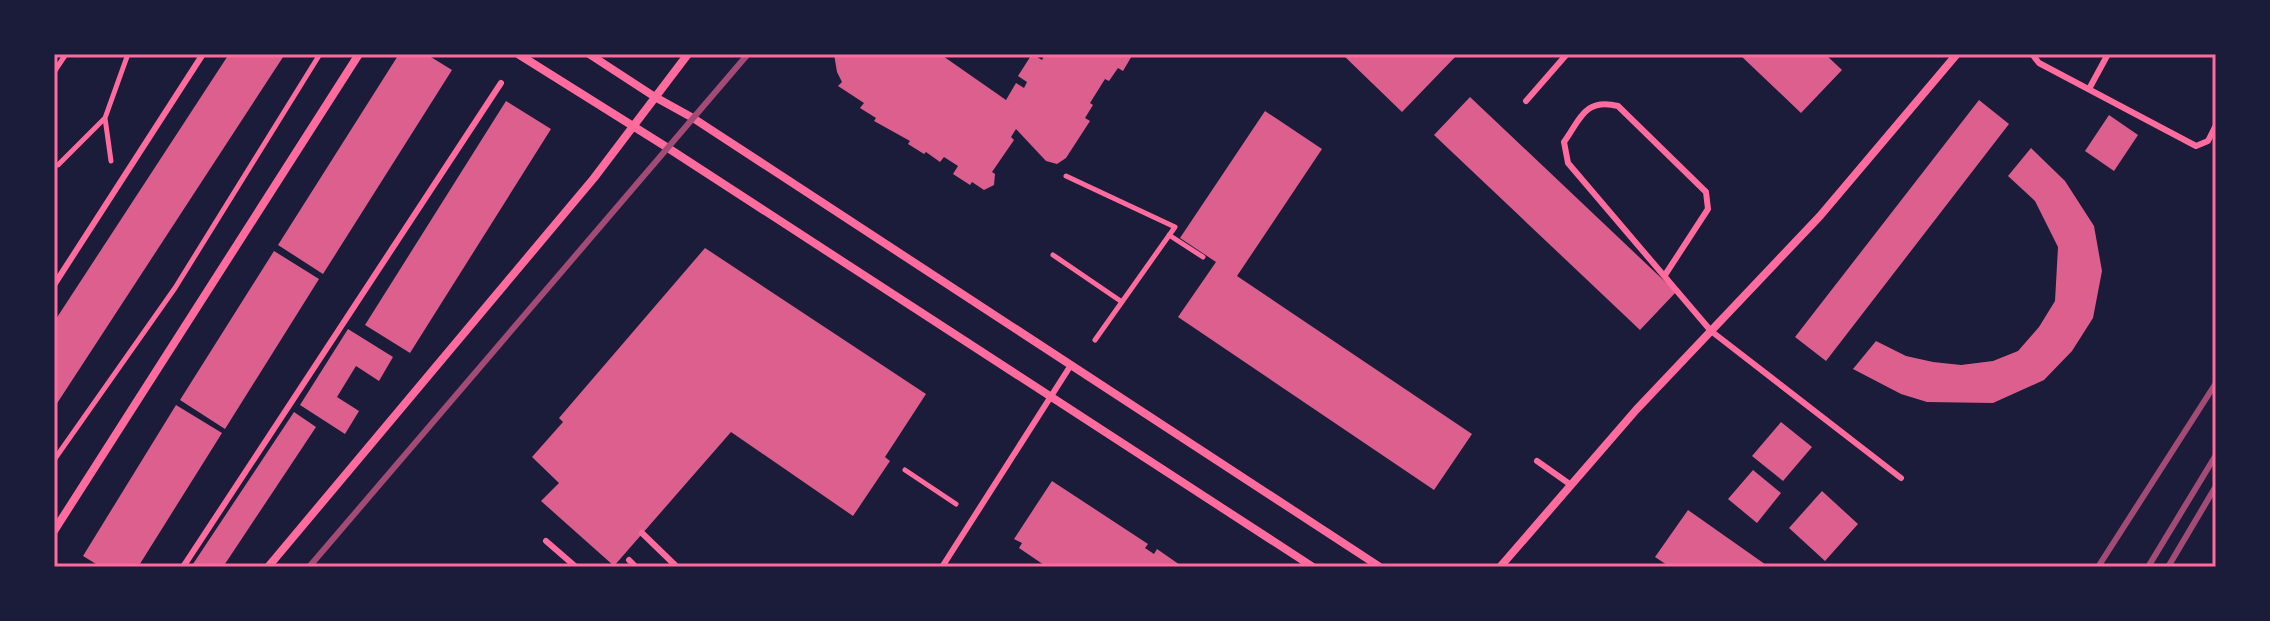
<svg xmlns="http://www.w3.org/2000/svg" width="2270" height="621" viewBox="0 0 2270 621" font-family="'Asap Condensed',sans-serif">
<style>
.building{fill:#dd5f8e}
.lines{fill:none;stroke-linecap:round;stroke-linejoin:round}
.path{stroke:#ff6b9d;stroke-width:5}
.service{stroke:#ff6b9d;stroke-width:6}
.minor{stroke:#ff6b9d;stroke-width:8}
.rail{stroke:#a44b75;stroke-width:6}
.neatline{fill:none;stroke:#ff6b9d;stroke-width:3}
</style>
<rect width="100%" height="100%" fill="#1b1b3a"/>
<!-- building -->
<path class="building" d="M 229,54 L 285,54 L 54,408 L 54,322 Z
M 399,54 L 426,54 L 452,70 L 323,274 L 278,245 Z
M 834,54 L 940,54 L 1006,100 L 1016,83 L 1024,88 L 1027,82 L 1018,76 L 1032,54 L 1042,60 L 1045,54 L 1133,54 L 1123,71 L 1118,68 L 1109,81 L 1105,79 L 1090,103 L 1093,105 L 1085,118 L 1090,121 L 1066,158 L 1057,164 L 1046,161 L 1016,129 L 1011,137 L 1014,140 L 992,172 L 995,174 L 994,185 L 984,190 L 972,182 L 970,185 L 953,174 L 958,166 L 944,157 L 940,162 L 926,152 L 924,154 L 908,144 L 910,141 L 874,121 L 876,118 L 860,108 L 864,103 L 838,86 L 842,82 L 837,72 Z
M 1342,54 L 1458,54 L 1402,112 Z
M 1739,54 L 1825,54 L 1842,70 L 1801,113 Z
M 1470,97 L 1676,292 L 1640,330 L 1434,135 Z
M 1979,100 L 2009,124 L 1826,361 L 1795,337 Z
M 506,101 L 551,129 L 410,353 L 365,325 Z
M 1265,111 L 1322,149 L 1237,276 L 1472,434 L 1434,490 L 1178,317 L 1216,262 L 1180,238 Z
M 2109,115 L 2138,135 L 2114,171 L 2085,151 Z
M 2031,148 L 2065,181 L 2094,226 L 2102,271 L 2093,318 L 2072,351 L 2044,380 L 1993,403 L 1927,402 L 1901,394 L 1853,369 L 1876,341 L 1906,356 L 1933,362 L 1961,365 L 1993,361 L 2018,351 L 2039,327 L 2055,301 L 2058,247 L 2035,201 L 2008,176 Z
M 705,248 L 926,394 L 885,457 L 890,461 L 853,516 L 731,432 L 614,566 L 541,501 L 559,483 L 532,457 L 563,422 L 559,418 Z
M 274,251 L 319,279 L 225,429 L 180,400 Z
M 348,329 L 393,357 L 379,381 L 356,366 L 337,397 L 359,411 L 345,434 L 300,405 Z
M 176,405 L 222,433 L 138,567 L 101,567 L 83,556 Z
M 294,412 L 316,427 L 223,567 L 191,567 Z
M 1781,422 L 1812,447 L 1783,481 L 1752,456 Z
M 1753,470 L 1781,493 L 1757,523 L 1728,499 Z
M 1052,481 L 1148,544 L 1145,548 L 1154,554 L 1157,549 L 1183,567 L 1047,567 L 1019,548 L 1022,543 L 1014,539 Z
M 1822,491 L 1858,524 L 1825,561 L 1789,528 Z
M 1688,510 L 1769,567 L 1670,567 L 1655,557 Z"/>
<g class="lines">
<!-- path -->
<path class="path" d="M 54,72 L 66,54
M 111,161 L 105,118 L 128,54
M 54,164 L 58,165 L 105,118
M 1066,176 L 1175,227 L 1095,340
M 1169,235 L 1203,257
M 1053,255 L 1122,302
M 54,460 L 175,288 L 320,54
M 905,470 L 956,504"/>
<!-- service -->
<path class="service" d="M 2032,54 L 2039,63 L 2196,146 L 2208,141 L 2216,125
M 2089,89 L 2108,54
M 1526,101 L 1567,54
M 1665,275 L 1708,209 L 1706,192 L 1618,106 C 1585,98 1581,118 1564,142 L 1568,163 L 1711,331 L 1901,478
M 54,285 L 203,54
M 1537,461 L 1571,485
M 642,533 L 677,567
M 546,541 L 576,567
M 629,560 L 636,567
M 183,567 L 501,83
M 942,567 L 1071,365"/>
<!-- minor -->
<path class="minor" d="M 518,54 L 668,148 L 1313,567
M 589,54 L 655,97 L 693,118 L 1380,567
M 54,531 L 359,54
M 268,567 L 594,178 L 688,54
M 1500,567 L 1636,410 L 1820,216 L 1957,54"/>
<!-- rail -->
<path class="rail" d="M 309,567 L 748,54
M 2098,567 L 2216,383
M 2148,567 L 2216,455
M 2168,567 L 2216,486"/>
</g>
<!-- border -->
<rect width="2270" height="621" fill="none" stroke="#1b1b3a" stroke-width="112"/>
<rect x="56" y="56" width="2158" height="509" class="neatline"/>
</svg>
